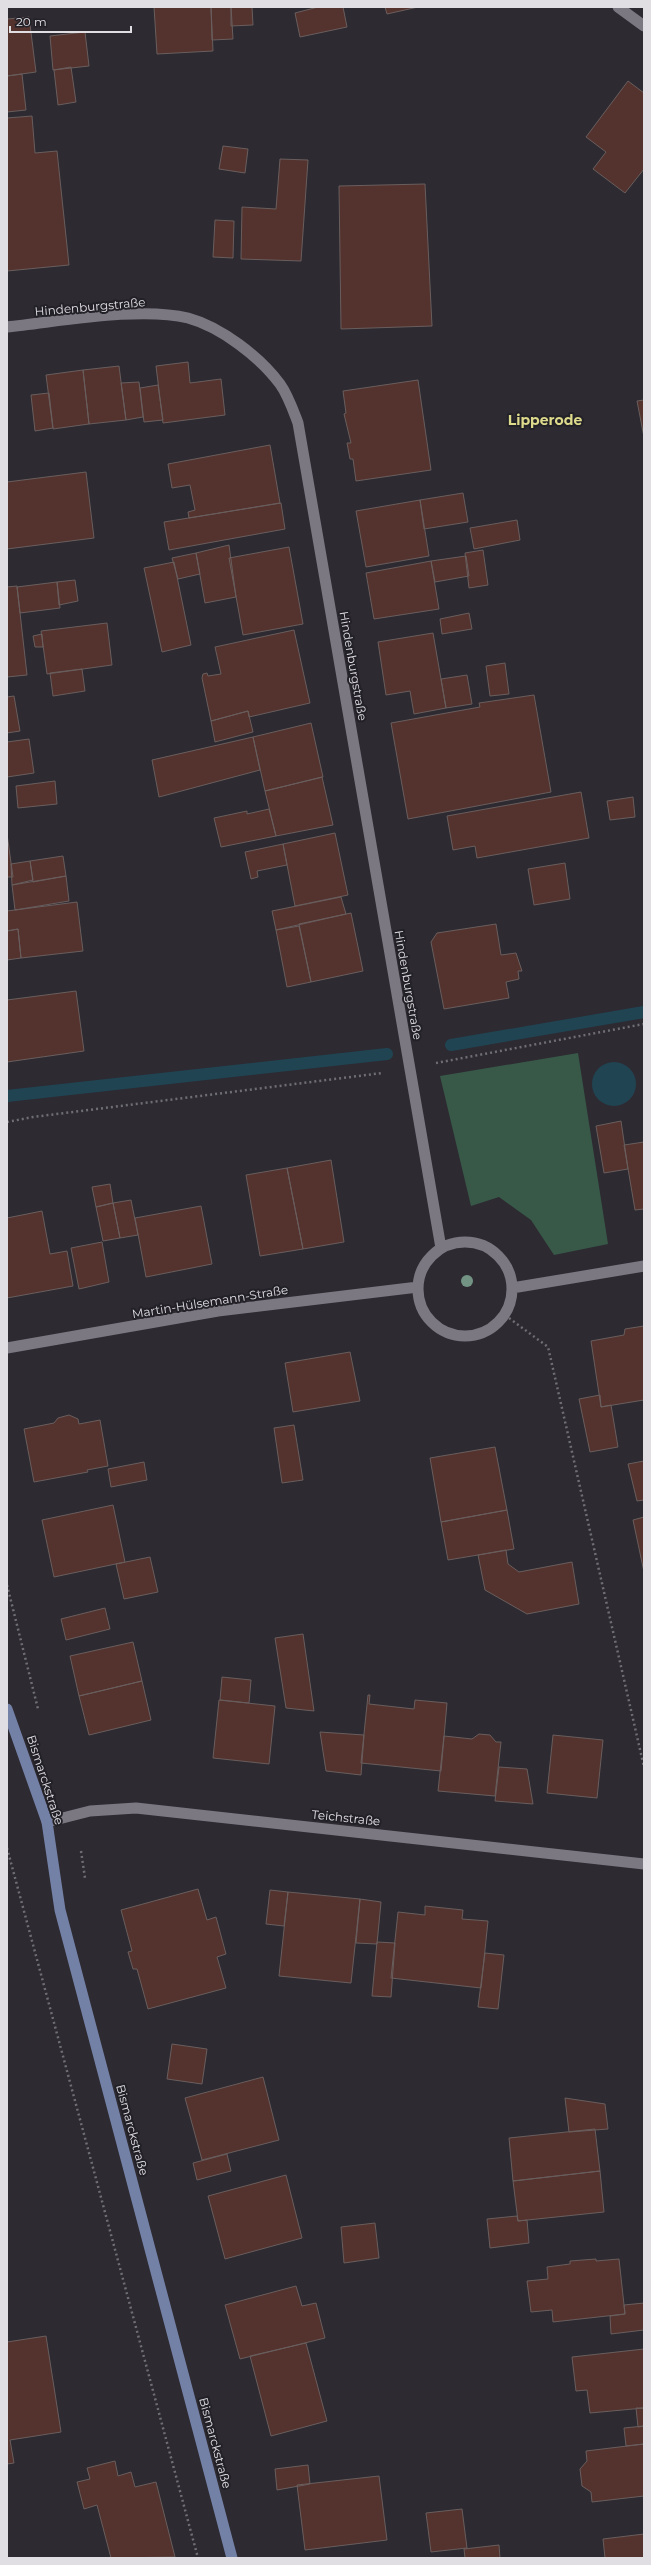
<svg xmlns="http://www.w3.org/2000/svg" width="651" height="2565" viewBox="0 0 651 2565" font-family="Montserrat,sans-serif">
<style>
.green{fill:#385948}
.water{fill:#204452}
.lines{fill:none;stroke-linecap:round;stroke-linejoin:round}
.stream{stroke:#204452;stroke-width:12}
.building{fill:#54332f;stroke:#695e5d}
.path{stroke:#706e75;stroke-width:2.5;stroke-dasharray:2 3;stroke-linecap:butt}
.minor{stroke:#7b7881;stroke-width:11}
.secondary{stroke:#7481a6;stroke-width:11}
.tree{fill:#739485}
.labels{text-anchor:middle;stroke-width:4;stroke-linejoin:round;paint-order:stroke}
.street-label{font-size:12px;fill:#e0dee3;stroke:#232128}
.quarter-label{font-size:14px;font-weight:bold;fill:#ddda8c;stroke:#232128}
</style>
<rect width="100%" height="100%" fill="#2d2a32"/>
<!-- green -->
<path class="green" d="M 578,1053 L 608,1244 L 554,1255 L 531,1220 L 499,1197 L 471,1206 L 440,1076 Z"/>
<!-- water -->
<path class="water" d="M592 1084a22 22 0 1 1 44 0a22 22 0 1 1-44 0Z"/>
<g class="lines">
<!-- stream -->
<path class="stream" d="M 451,1045 L 644,1012
M 7,1096 L 387,1054"/>
</g>
<!-- building -->
<path class="building" d="M 154,7 L 211,7 L 213,51 L 157,54 Z
M 211,7 L 231,7 L 233,39 L 212,40 Z
M 231,7 L 252,7 L 253,25 L 231,26 Z
M 343,7 L 347,27 L 300,37 L 295,13 L 318,7 Z
M 385,7 L 418,7 L 387,14 Z
M 29,17 L 36,72 L 7,76 L 7,19 Z
M 85,32 L 89,66 L 53,70 L 50,36 Z
M 71,67 L 76,102 L 58,105 L 54,70 Z
M 22,74 L 26,110 L 7,112 L 7,76 Z
M 628,81 L 644,93 L 644,169 L 625,193 L 593,169 L 606,152 L 586,137 Z
M 32,116 L 35,153 L 57,151 L 69,265 L 7,271 L 7,118 Z
M 223,146 L 248,149 L 245,173 L 219,169 Z
M 280,159 L 308,160 L 301,261 L 241,259 L 242,207 L 276,209 Z
M 425,184 L 432,326 L 341,329 L 339,186 Z
M 215,220 L 234,221 L 233,258 L 213,257 Z
M 188,362 L 190,383 L 221,379 L 225,415 L 163,423 L 156,366 Z
M 119,366 L 126,420 L 89,424 L 83,370 Z
M 83,370 L 89,424 L 53,429 L 46,375 Z
M 418,380 L 431,470 L 356,481 L 353,459 L 350,459 L 347,443 L 351,443 L 344,414 L 346,413 L 343,391 Z
M 139,382 L 143,417 L 126,420 L 121,383 Z
M 158,385 L 163,420 L 144,422 L 140,388 Z
M 49,393 L 53,428 L 35,431 L 31,395 Z
M 644,400 L 644,437 L 637,401 Z
M 270,445 L 280,503 L 189,518 L 188,512 L 195,510 L 190,485 L 172,488 L 168,464 Z
M 86,472 L 94,538 L 7,549 L 7,482 Z
M 463,493 L 468,522 L 424,529 L 420,500 Z
M 420,500 L 429,556 L 366,567 L 356,511 Z
M 281,503 L 285,529 L 169,550 L 164,522 Z
M 517,520 L 520,540 L 474,549 L 470,528 Z
M 229,545 L 236,597 L 205,603 L 196,553 Z
M 289,547 L 303,624 L 243,635 L 229,558 Z
M 483,550 L 488,585 L 469,588 L 465,553 Z
M 196,553 L 200,574 L 178,579 L 172,558 Z
M 466,556 L 469,576 L 435,582 L 431,561 Z
M 431,561 L 439,609 L 374,619 L 366,573 Z
M 174,562 L 191,645 L 162,652 L 144,568 Z
M 75,580 L 78,601 L 59,605 L 57,582 Z
M 57,582 L 60,608 L 20,613 L 17,587 Z
M 17,586 L 27,675 L 7,677 L 7,587 Z
M 469,613 L 472,629 L 442,634 L 440,619 Z
M 107,623 L 112,665 L 47,674 L 41,631 Z
M 294,630 L 310,703 L 249,717 L 248,711 L 211,721 L 202,678 L 203,674 L 207,673 L 208,676 L 221,674 L 215,647 Z
M 433,633 L 446,708 L 414,714 L 410,691 L 386,695 L 378,642 Z
M 42,634 L 43,647 L 35,647 L 33,636 Z
M 505,663 L 509,694 L 490,696 L 486,666 Z
M 82,669 L 85,691 L 53,696 L 50,673 Z
M 467,675 L 472,704 L 446,708 L 441,679 Z
M 534,695 L 551,792 L 408,819 L 391,723 L 480,707 L 479,703 Z
M 14,696 L 20,731 L 7,733 L 7,697 Z
M 248,711 L 253,732 L 215,742 L 211,721 Z
M 311,723 L 323,777 L 265,791 L 253,737 Z
M 253,737 L 260,770 L 159,797 L 152,760 Z
M 29,739 L 34,773 L 7,777 L 7,742 Z
M 322,777 L 333,825 L 276,836 L 265,791 Z
M 55,781 L 57,804 L 18,808 L 16,786 Z
M 581,792 L 589,838 L 477,858 L 475,846 L 453,850 L 447,816 Z
M 633,797 L 635,817 L 610,820 L 607,801 Z
M 269,809 L 276,836 L 221,847 L 214,818 L 247,811 L 247,814 Z
M 335,833 L 348,895 L 295,906 L 283,844 Z
M 7,834 L 13,877 L 7,877 Z
M 283,844 L 287,865 L 257,871 L 258,877 L 251,879 L 245,852 Z
M 63,856 L 66,876 L 33,882 L 30,861 Z
M 30,861 L 33,880 L 12,885 L 11,864 Z
M 565,863 L 570,899 L 534,905 L 528,869 Z
M 66,876 L 69,901 L 15,910 L 12,885 Z
M 341,897 L 346,914 L 276,930 L 272,911 Z
M 77,902 L 83,951 L 21,958 L 18,929 L 7,931 L 7,911 Z
M 351,913 L 363,971 L 311,982 L 299,924 Z
M 496,924 L 501,955 L 516,953 L 522,971 L 518,971 L 519,979 L 506,982 L 509,998 L 444,1009 L 431,942 L 437,933 Z
M 299,926 L 311,982 L 287,987 L 276,930 Z
M 18,929 L 21,958 L 7,960 L 7,931 Z
M 76,991 L 84,1051 L 7,1062 L 7,1000 Z
M 621,1121 L 628,1169 L 604,1173 L 596,1126 Z
M 644,1142 L 644,1209 L 635,1210 L 624,1145 Z
M 331,1160 L 344,1242 L 303,1249 L 287,1168 Z
M 287,1168 L 303,1249 L 260,1256 L 246,1175 Z
M 110,1184 L 113,1203 L 96,1207 L 92,1187 Z
M 131,1200 L 138,1235 L 120,1238 L 113,1203 Z
M 113,1203 L 120,1238 L 103,1241 L 96,1207 Z
M 201,1206 L 212,1264 L 146,1277 L 135,1218 Z
M 42,1211 L 50,1254 L 67,1251 L 73,1286 L 7,1298 L 7,1218 Z
M 102,1242 L 109,1282 L 79,1289 L 71,1248 Z
M 644,1326 L 644,1400 L 601,1407 L 591,1341 L 624,1335 L 625,1329 Z
M 350,1352 L 360,1401 L 293,1412 L 285,1363 Z
M 600,1395 L 601,1407 L 611,1405 L 618,1447 L 590,1452 L 579,1399 Z
M 69,1415 L 78,1419 L 79,1424 L 100,1420 L 108,1466 L 87,1470 L 88,1472 L 34,1482 L 24,1429 L 54,1423 L 58,1418 Z
M 294,1425 L 303,1480 L 282,1483 L 274,1428 Z
M 495,1447 L 507,1510 L 441,1522 L 430,1458 Z
M 644,1461 L 644,1500 L 637,1501 L 628,1464 Z
M 144,1462 L 147,1480 L 111,1487 L 108,1469 Z
M 113,1505 L 125,1562 L 54,1577 L 42,1520 Z
M 507,1510 L 514,1549 L 448,1560 L 441,1522 Z
M 644,1517 L 644,1572 L 633,1520 Z
M 506,1550 L 508,1564 L 519,1572 L 572,1562 L 579,1604 L 527,1614 L 485,1590 L 478,1555 Z
M 150,1557 L 158,1592 L 124,1599 L 116,1564 Z
M 105,1608 L 110,1629 L 66,1640 L 61,1619 Z
M 303,1634 L 314,1711 L 286,1708 L 275,1638 Z
M 133,1642 L 142,1681 L 79,1696 L 70,1656 Z
M 222,1677 L 251,1680 L 249,1703 L 220,1700 Z
M 142,1681 L 151,1720 L 89,1735 L 79,1696 Z
M 368,1695 L 370,1695 L 369,1704 L 414,1709 L 415,1700 L 447,1703 L 441,1771 L 361,1763 Z
M 219,1700 L 275,1706 L 269,1764 L 213,1758 Z
M 320,1732 L 364,1735 L 361,1775 L 326,1771 Z
M 479,1734 L 490,1735 L 496,1742 L 501,1742 L 495,1796 L 438,1791 L 444,1736 L 472,1739 Z
M 553,1735 L 603,1740 L 597,1798 L 547,1793 Z
M 499,1767 L 527,1769 L 533,1804 L 495,1801 Z
M 198,1889 L 207,1920 L 216,1917 L 226,1954 L 217,1957 L 226,1988 L 148,2009 L 137,1969 L 133,1969 L 128,1952 L 132,1951 L 121,1910 Z
M 270,1890 L 288,1892 L 284,1926 L 266,1924 Z
M 288,1892 L 360,1899 L 351,1983 L 279,1976 Z
M 360,1899 L 381,1902 L 377,1944 L 356,1943 Z
M 425,1906 L 463,1910 L 462,1919 L 488,1921 L 481,1988 L 391,1978 L 398,1912 L 425,1915 Z
M 377,1942 L 395,1943 L 391,1997 L 372,1996 Z
M 485,1953 L 504,1955 L 498,2009 L 478,2007 Z
M 172,2044 L 207,2049 L 202,2084 L 167,2079 Z
M 263,2077 L 279,2140 L 202,2160 L 185,2098 Z
M 565,2098 L 605,2104 L 608,2129 L 569,2132 Z
M 595,2129 L 600,2171 L 513,2181 L 509,2138 Z
M 227,2154 L 231,2171 L 197,2180 L 193,2163 Z
M 600,2171 L 604,2212 L 518,2221 L 513,2181 Z
M 286,2175 L 302,2238 L 225,2259 L 208,2196 Z
M 517,2216 L 518,2221 L 527,2220 L 529,2243 L 490,2248 L 487,2219 Z
M 375,2223 L 379,2258 L 344,2263 L 341,2227 Z
M 596,2259 L 596,2261 L 619,2259 L 625,2314 L 553,2322 L 552,2310 L 531,2312 L 527,2281 L 548,2279 L 547,2267 L 570,2264 L 570,2261 Z
M 296,2286 L 302,2306 L 316,2303 L 325,2338 L 240,2359 L 225,2305 Z
M 644,2303 L 644,2330 L 611,2334 L 610,2316 L 625,2314 L 624,2305 Z
M 46,2336 L 61,2432 L 10,2440 L 14,2463 L 7,2464 L 7,2342 Z
M 306,2343 L 327,2421 L 271,2436 L 250,2356 Z
M 644,2349 L 644,2408 L 590,2413 L 587,2390 L 576,2391 L 572,2357 Z
M 636,2408 L 644,2408 L 644,2426 L 638,2427 Z
M 644,2426 L 644,2444 L 626,2446 L 624,2428 Z
M 644,2444 L 644,2496 L 592,2502 L 591,2492 L 582,2486 L 580,2469 L 587,2461 L 586,2451 Z
M 115,2461 L 118,2476 L 131,2472 L 135,2487 L 156,2482 L 175,2557 L 111,2558 L 97,2505 L 84,2509 L 77,2482 L 90,2479 L 87,2468 Z
M 308,2465 L 310,2484 L 277,2490 L 275,2469 Z
M 379,2476 L 387,2540 L 305,2550 L 297,2485 Z
M 462,2509 L 467,2548 L 431,2552 L 426,2513 Z
M 644,2534 L 644,2558 L 605,2558 L 603,2539 Z
M 499,2545 L 500,2558 L 465,2558 L 464,2549 Z"/>
<g class="lines">
<!-- path -->
<path class="path" d="M 436,1063 L 644,1024
M 7,1122 L 33,1117 L 382,1073
M 505,1315 L 548,1347 L 644,1767
M 7,1585 L 38,1709
M 7,1848 L 198,2558
M 81,1851 L 85,1878"/>
<!-- minor -->
<path class="minor" d="M 618,7 L 644,26
M 7,327 C 58,322 139,306 188,318 C 221,327 260,357 280,384 C 288,395 293,410 298,423 L 441,1248
M418 1289a47 47 0 1 1 94 0a47 47 0 1 1-94 0Z
M 512,1288 L 644,1266
M 7,1348 L 218,1311 L 418,1287
M 47,1822 L 90,1811 L 136,1808 L 644,1864"/>
<!-- secondary -->
<path class="secondary" d="M 7,1709 L 47,1822 L 60,1910 L 232,2558"/>
</g>
<!-- trees -->
<circle class="tree" cx="467" cy="1281" r="6"/>
<g class="labels">
<!-- street labels -->
<g class="street-label">
<text transform="translate(90 307) rotate(-5)" y="4">Hindenburgstraße</text>
<text transform="translate(353 666) rotate(80)" y="4">Hindenburgstraße</text>
<text transform="translate(408 985) rotate(80)" y="4">Hindenburgstraße</text>
<text transform="translate(210 1302) rotate(-9)" y="4">Martin-Hülsemann-Straße</text>
<text transform="translate(45 1780) rotate(72)" y="4">Bismarckstraße</text>
<text transform="translate(346 1818) rotate(6)" y="4">Teichstraße</text>
<text transform="translate(132 2130) rotate(75)" y="4">Bismarckstraße</text>
<text transform="translate(215 2443) rotate(75)" y="4">Bismarckstraße</text>
</g>
<!-- quarter labels -->
<g class="quarter-label">
<text x="545" y="425">Lipperode</text>
</g>
</g>
<!-- border -->
<rect width="651" height="2565" fill="none" stroke="#e0dee3" stroke-width="16"/>
<!-- scale -->
<path d="M10 26v6h121v-6" fill="none" stroke="#e0dee3" stroke-width="2"/>
<text x="16" y="26" font-size="12" fill="#e0dee3" stroke="#232128" stroke-width="3" paint-order="stroke">20 m</text>
</svg>
